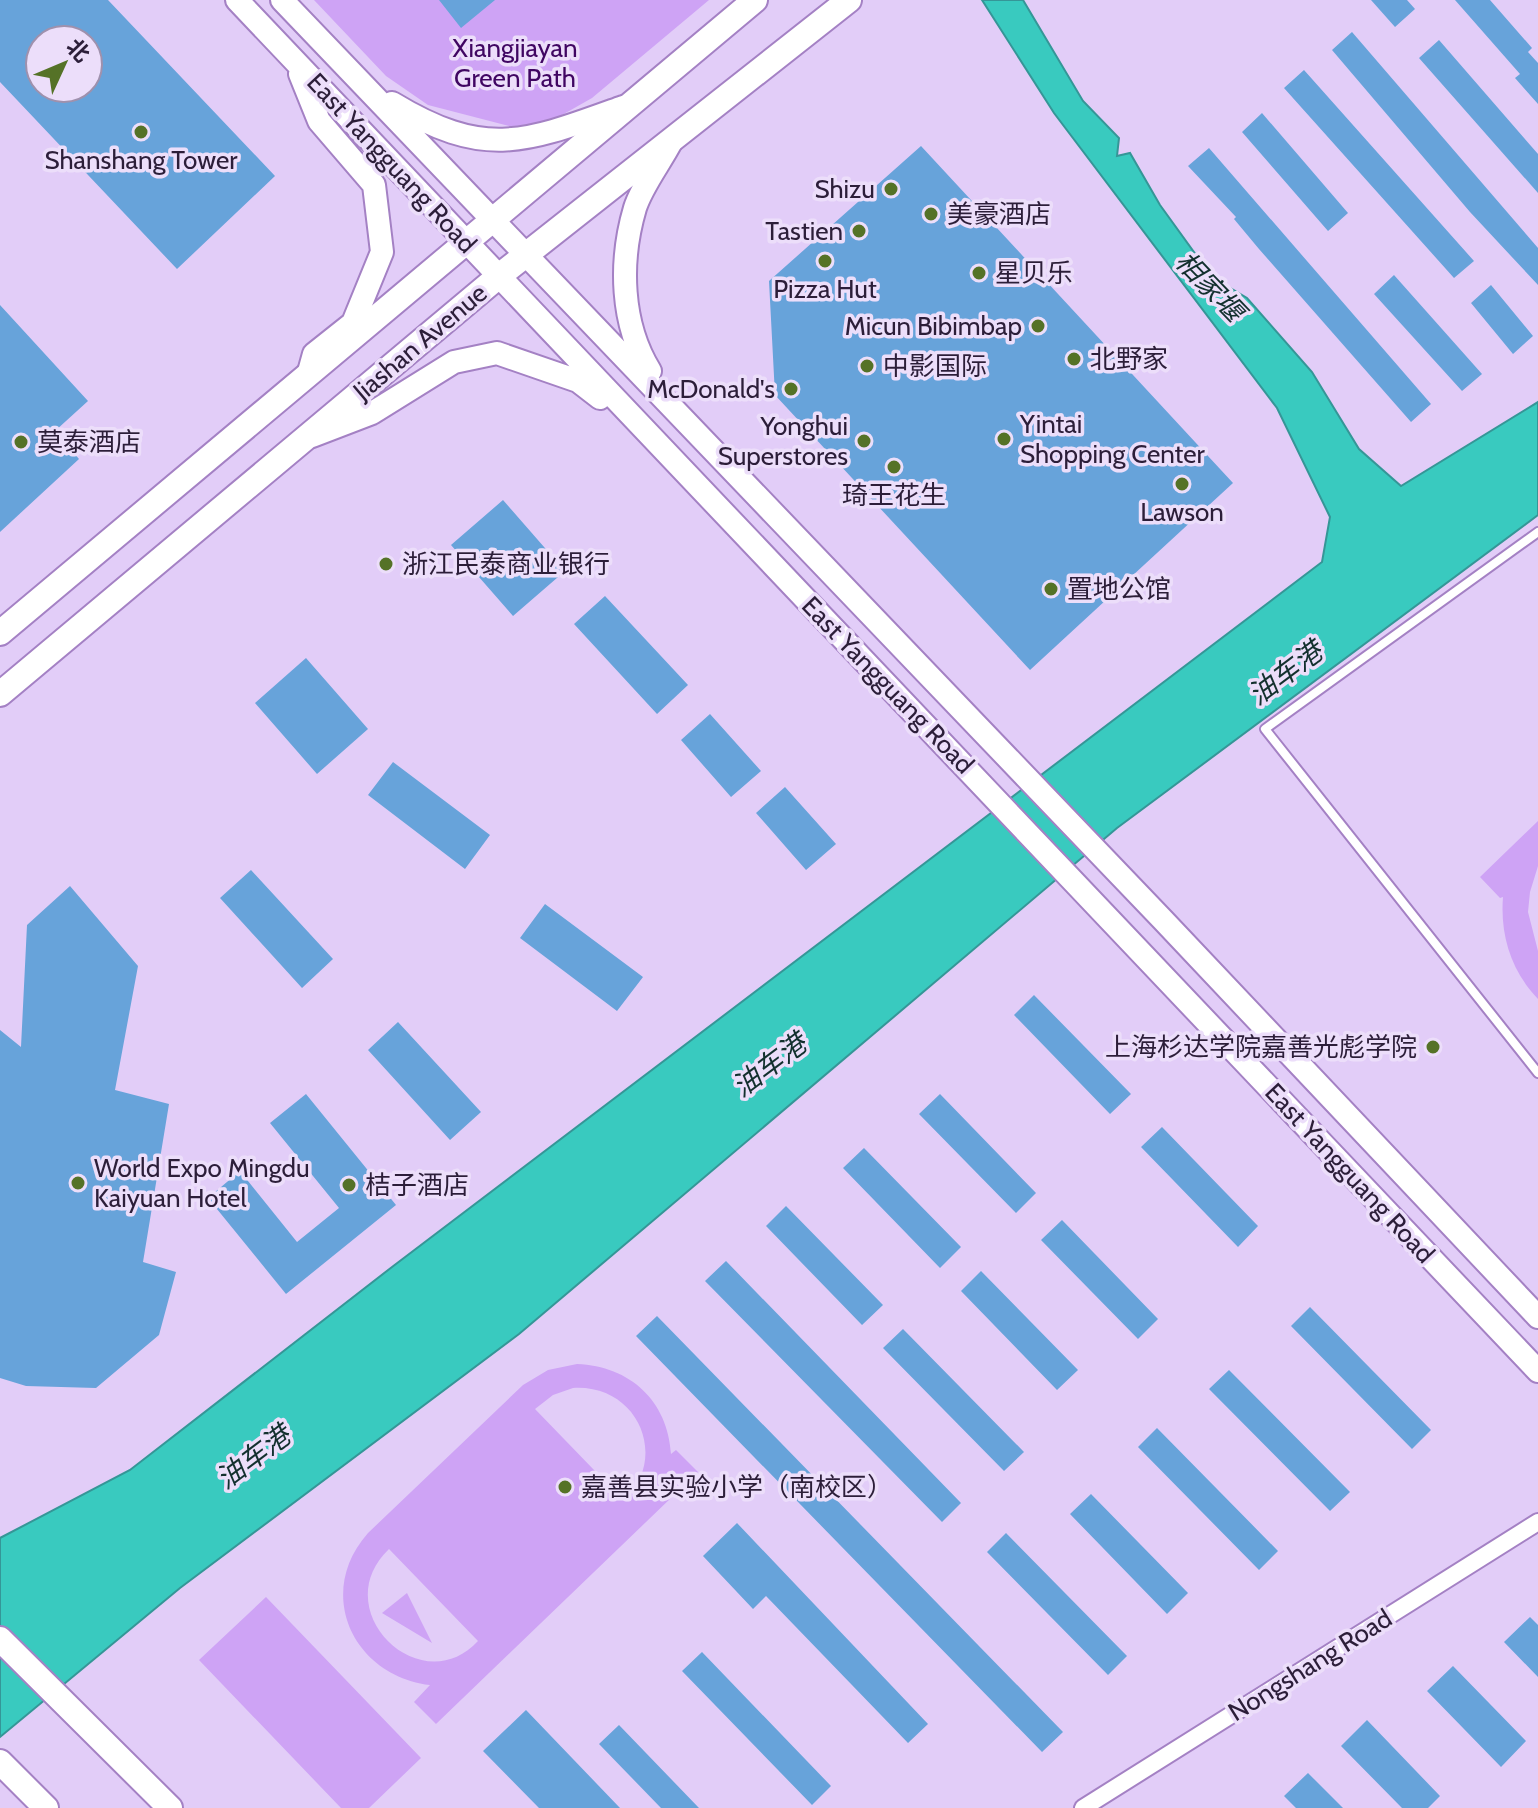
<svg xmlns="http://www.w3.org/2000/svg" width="1538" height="1808" viewBox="0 0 1538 1808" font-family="Cabin,'Noto Sans SC',sans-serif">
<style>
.green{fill:#cea3f5;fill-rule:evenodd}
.water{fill:#39cabf;stroke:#359697;stroke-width:2}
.building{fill:#67a3da;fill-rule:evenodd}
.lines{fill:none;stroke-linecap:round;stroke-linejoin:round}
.lane-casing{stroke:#a481c4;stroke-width:12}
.street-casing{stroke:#a481c4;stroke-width:20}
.secondary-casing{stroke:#a481c4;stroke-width:26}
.primary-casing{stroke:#a481c4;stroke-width:28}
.lane{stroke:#fff;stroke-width:8}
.street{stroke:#fff;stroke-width:16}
.secondary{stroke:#fff;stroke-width:22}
.primary{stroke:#fff;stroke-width:24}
.poi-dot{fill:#557227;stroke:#ecdefa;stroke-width:3}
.labels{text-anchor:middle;stroke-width:7;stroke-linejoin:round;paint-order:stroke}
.park-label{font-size:26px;fill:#400662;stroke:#ecdefa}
.poi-label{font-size:26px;fill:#2c1e39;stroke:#ecdefa;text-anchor:start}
.street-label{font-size:26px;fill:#2c1e39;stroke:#ecdefa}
.water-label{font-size:28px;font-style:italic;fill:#13302e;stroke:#ecdefa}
</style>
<rect width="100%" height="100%" fill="#e2cdf8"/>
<!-- green -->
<path class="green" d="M 314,0 L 709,0 L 592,98 L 555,119 L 513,127 L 428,105 L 386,76 Z
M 1538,821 L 1538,866 L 1530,892 L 1528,912 L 1538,951 L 1538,999 C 1511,971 1500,935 1503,897 L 1500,898 L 1480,877 Z
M 577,1364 C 630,1366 668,1401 671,1454 L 676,1450 L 698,1472 L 436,1724 L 414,1702 L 430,1685 C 354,1676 314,1594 368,1533 L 523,1385 L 548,1370 ZM 573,1388 C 637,1384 670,1456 624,1501 L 535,1409 L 553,1395 ZM 389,1549 L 478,1641 C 421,1703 325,1610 389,1549 Z
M 407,1593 L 432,1643 L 382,1613 Z
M 266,1597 L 421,1758 L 369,1808 L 341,1808 L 199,1660 Z"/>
<!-- water -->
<path class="water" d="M 982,0 L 1023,0 L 1083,101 L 1119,138 L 1117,156 L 1130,153 L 1160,205 L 1212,277 L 1247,298 L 1312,372 L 1359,449 L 1401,486 L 1538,402 L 1538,515 L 1117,828 L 519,1334 L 180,1588 L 0,1737 L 0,1538 L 130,1470 L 392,1267 L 1322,562 L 1330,517 L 1277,408 L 1054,113 Z"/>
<!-- building -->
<path class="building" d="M 0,0 L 108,0 L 275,176 L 177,269 L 0,82 ZM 40,40 L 88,40 L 88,88 L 40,88 Z
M 439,0 L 495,0 L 461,28 Z
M 1371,0 L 1407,0 L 1415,9 L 1395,27 Z
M 1455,0 L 1490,0 L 1532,48 L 1528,52 L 1538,63 L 1538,104 L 1515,78 L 1520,74 Z
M 1352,32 L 1538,248 L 1538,285 L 1470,212 L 1332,50 Z
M 1439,40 L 1538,154 L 1538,193 L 1419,58 Z
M 1304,70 L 1474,261 L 1454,278 L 1284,88 Z
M 1262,113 L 1348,213 L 1328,231 L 1242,132 Z
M 921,146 L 1233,483 L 1030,670 L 775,395 L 769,281 Z
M 1209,148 L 1431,404 L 1411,422 L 1259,249 L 1234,219 L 1236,217 L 1188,166 Z
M 1394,275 L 1482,374 L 1462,391 L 1374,294 Z
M 1491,285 L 1533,336 L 1513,354 L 1471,303 Z
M 0,305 L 88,401 L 55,431 L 79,459 L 0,532 Z
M 503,500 L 565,571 L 513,616 L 451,545 Z
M 605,596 L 688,685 L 657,714 L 574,624 Z
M 306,658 L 368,729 L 317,774 L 255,703 Z
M 710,714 L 761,771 L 731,797 L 681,740 Z
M 393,762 L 490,835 L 465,869 L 368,795 Z
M 785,787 L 836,844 L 806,870 L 756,813 Z
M 251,870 L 333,959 L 302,988 L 220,898 Z
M 70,886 L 138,966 L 115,1090 L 169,1104 L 143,1262 L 176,1272 L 159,1335 L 96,1388 L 26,1386 L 0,1378 L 0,1030 L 21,1047 L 27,925 Z
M 545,904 L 643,977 L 617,1011 L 520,938 Z
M 1034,995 L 1131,1094 L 1110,1114 L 1014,1015 Z
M 398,1022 L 481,1112 L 450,1140 L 368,1050 Z
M 306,1094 L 396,1205 L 286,1294 L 208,1198 L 240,1171 L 297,1242 L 339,1208 L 270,1123 Z
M 940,1094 L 1036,1193 L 1016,1213 L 919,1114 Z
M 1162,1127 L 1258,1226 L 1238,1247 L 1141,1147 Z
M 864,1148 L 961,1247 L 940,1268 L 843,1168 Z
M 786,1206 L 883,1305 L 862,1325 L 766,1226 Z
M 1062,1220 L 1158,1319 L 1138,1339 L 1041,1240 Z
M 726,1261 L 961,1503 L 942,1522 L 705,1281 Z
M 981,1271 L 1078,1370 L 1057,1390 L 961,1291 Z
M 1310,1307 L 1431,1430 L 1412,1449 L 1291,1326 Z
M 657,1316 L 1063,1732 L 1042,1752 L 636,1336 Z
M 903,1329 L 1024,1452 L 1004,1471 L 883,1348 Z
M 1229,1370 L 1350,1492 L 1330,1511 L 1209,1389 Z
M 1157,1428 L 1278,1551 L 1259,1570 L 1138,1447 Z
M 1091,1494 L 1188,1593 L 1167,1614 L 1070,1514 Z
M 737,1523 L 928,1724 L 908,1743 L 766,1596 L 753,1609 L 703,1556 Z
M 1006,1533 L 1127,1656 L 1108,1675 L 987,1552 Z
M 1530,1617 L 1538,1625 L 1538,1677 L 1504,1642 Z
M 702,1652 L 831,1786 L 812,1805 L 682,1671 Z
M 1453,1666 L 1526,1741 L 1501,1767 L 1427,1691 Z
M 526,1710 L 620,1808 L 539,1808 L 483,1751 Z
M 1367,1720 L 1440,1796 L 1428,1808 L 1402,1808 L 1341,1746 Z
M 619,1725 L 699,1808 L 661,1808 L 599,1744 Z
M 1308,1773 L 1343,1808 L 1296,1808 L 1284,1796 Z"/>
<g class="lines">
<!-- lane casing -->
<g class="lane-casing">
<path id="lane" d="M 1538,532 L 1265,729 L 1538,1073"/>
</g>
<!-- street casing -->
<g class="street-casing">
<path id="street" d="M 1083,1808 L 1538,1522"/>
</g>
<!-- secondary casing -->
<g class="secondary-casing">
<path id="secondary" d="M 237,0 L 1538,1371
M 282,0 L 1163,920 L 1538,1317
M 300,74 L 319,121 L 374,185 L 382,252 L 353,323 L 314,354 L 309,372
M 392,103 C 486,160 526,142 623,107
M 650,371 C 621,324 619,262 635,208 C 642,186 660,163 671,142
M 312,436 L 372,413 L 454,362 L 497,353 L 578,381 L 600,398"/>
</g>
<!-- primary casing -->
<g class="primary-casing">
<path id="primary" d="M 0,633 L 755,0
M 0,694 L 499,276 L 849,0
M 0,1639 L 170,1808
M 0,1762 L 46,1808"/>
</g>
<!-- lane -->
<use href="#lane" class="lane"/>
<!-- street -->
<use href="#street" class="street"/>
<!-- secondary -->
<use href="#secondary" class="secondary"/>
<!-- primary -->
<use href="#primary" class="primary"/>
</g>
<!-- markers -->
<g class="poi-dot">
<circle cx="141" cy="132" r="8"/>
<circle cx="891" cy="189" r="8"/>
<circle cx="931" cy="214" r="8"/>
<circle cx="859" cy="231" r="8"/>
<circle cx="825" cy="261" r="8"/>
<circle cx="979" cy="273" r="8"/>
<circle cx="1038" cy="326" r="8"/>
<circle cx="1074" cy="359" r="8"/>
<circle cx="867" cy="366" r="8"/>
<circle cx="791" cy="389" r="8"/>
<circle cx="1004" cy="439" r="8"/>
<circle cx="864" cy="441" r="8"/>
<circle cx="21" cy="442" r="8"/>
<circle cx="894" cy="467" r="8"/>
<circle cx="1182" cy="484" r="8"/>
<circle cx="386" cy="564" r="8"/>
<circle cx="1051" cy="589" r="8"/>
<circle cx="1433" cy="1047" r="8"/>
<circle cx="78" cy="1183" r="8"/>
<circle cx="349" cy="1185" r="8"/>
<circle cx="565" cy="1487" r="8"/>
</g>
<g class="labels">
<!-- park labels -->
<g class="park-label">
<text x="515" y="57">Xiangjiayan<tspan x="515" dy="30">Green Path</tspan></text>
</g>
<!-- poi labels -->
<g class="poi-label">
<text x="141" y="169" text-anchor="middle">Shanshang Tower</text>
<text x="875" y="198" text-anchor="end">Shizu</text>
<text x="947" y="223">美豪酒店</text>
<text x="843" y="240" text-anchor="end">Tastien</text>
<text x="995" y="282">星贝乐</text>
<text x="825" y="298" text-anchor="middle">Pizza Hut</text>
<text x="1022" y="335" text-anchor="end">Micun Bibimbap</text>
<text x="1090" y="368">北野家</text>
<text x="883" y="375">中影国际</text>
<text x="775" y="398" text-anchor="end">McDonald's</text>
<text x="1020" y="433">Yintai<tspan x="1020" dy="30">Shopping Center</tspan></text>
<text x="848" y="435" text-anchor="end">Yonghui<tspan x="848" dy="30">Superstores</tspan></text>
<text x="37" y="451">莫泰酒店</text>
<text x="894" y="504" text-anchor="middle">琦王花生</text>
<text x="1182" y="521" text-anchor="middle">Lawson</text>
<text x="402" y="573">浙江民泰商业银行</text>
<text x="1067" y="598">置地公馆</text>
<text x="1417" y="1056" text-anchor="end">上海杉达学院嘉善光彪学院</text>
<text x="94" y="1177">World Expo Mingdu<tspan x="94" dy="30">Kaiyuan Hotel</tspan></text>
<text x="365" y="1194">桔子酒店</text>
<text x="581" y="1496">嘉善县实验小学（南校区）</text>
</g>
<!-- street labels -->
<g class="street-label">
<text transform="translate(392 163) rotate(47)" y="9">East Yangguang Road</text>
<text transform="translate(420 342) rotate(-40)" y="9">Jiashan Avenue</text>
<text transform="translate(888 685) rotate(46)" y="9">East Yangguang Road</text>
<text transform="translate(1350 1173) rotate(47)" y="9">East Yangguang Road</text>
<text transform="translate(1310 1665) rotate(-32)" y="9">Nongshang Road</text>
</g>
<!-- water labels -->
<g class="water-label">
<text transform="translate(1210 286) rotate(46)" y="10">相家堰</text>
<text transform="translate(1285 673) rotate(-37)" y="10">油车港</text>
<text transform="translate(769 1065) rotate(-37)" y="10">油车港</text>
<text transform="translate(253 1457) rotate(-37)" y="10">油车港</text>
</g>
</g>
<!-- north arrow -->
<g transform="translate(64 64) rotate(46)"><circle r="38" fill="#ecdefa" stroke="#9f91ad" stroke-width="2"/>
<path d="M0-6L14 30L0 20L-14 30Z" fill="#557227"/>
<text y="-12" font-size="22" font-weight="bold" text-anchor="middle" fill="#2c1e39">北</text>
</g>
</svg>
